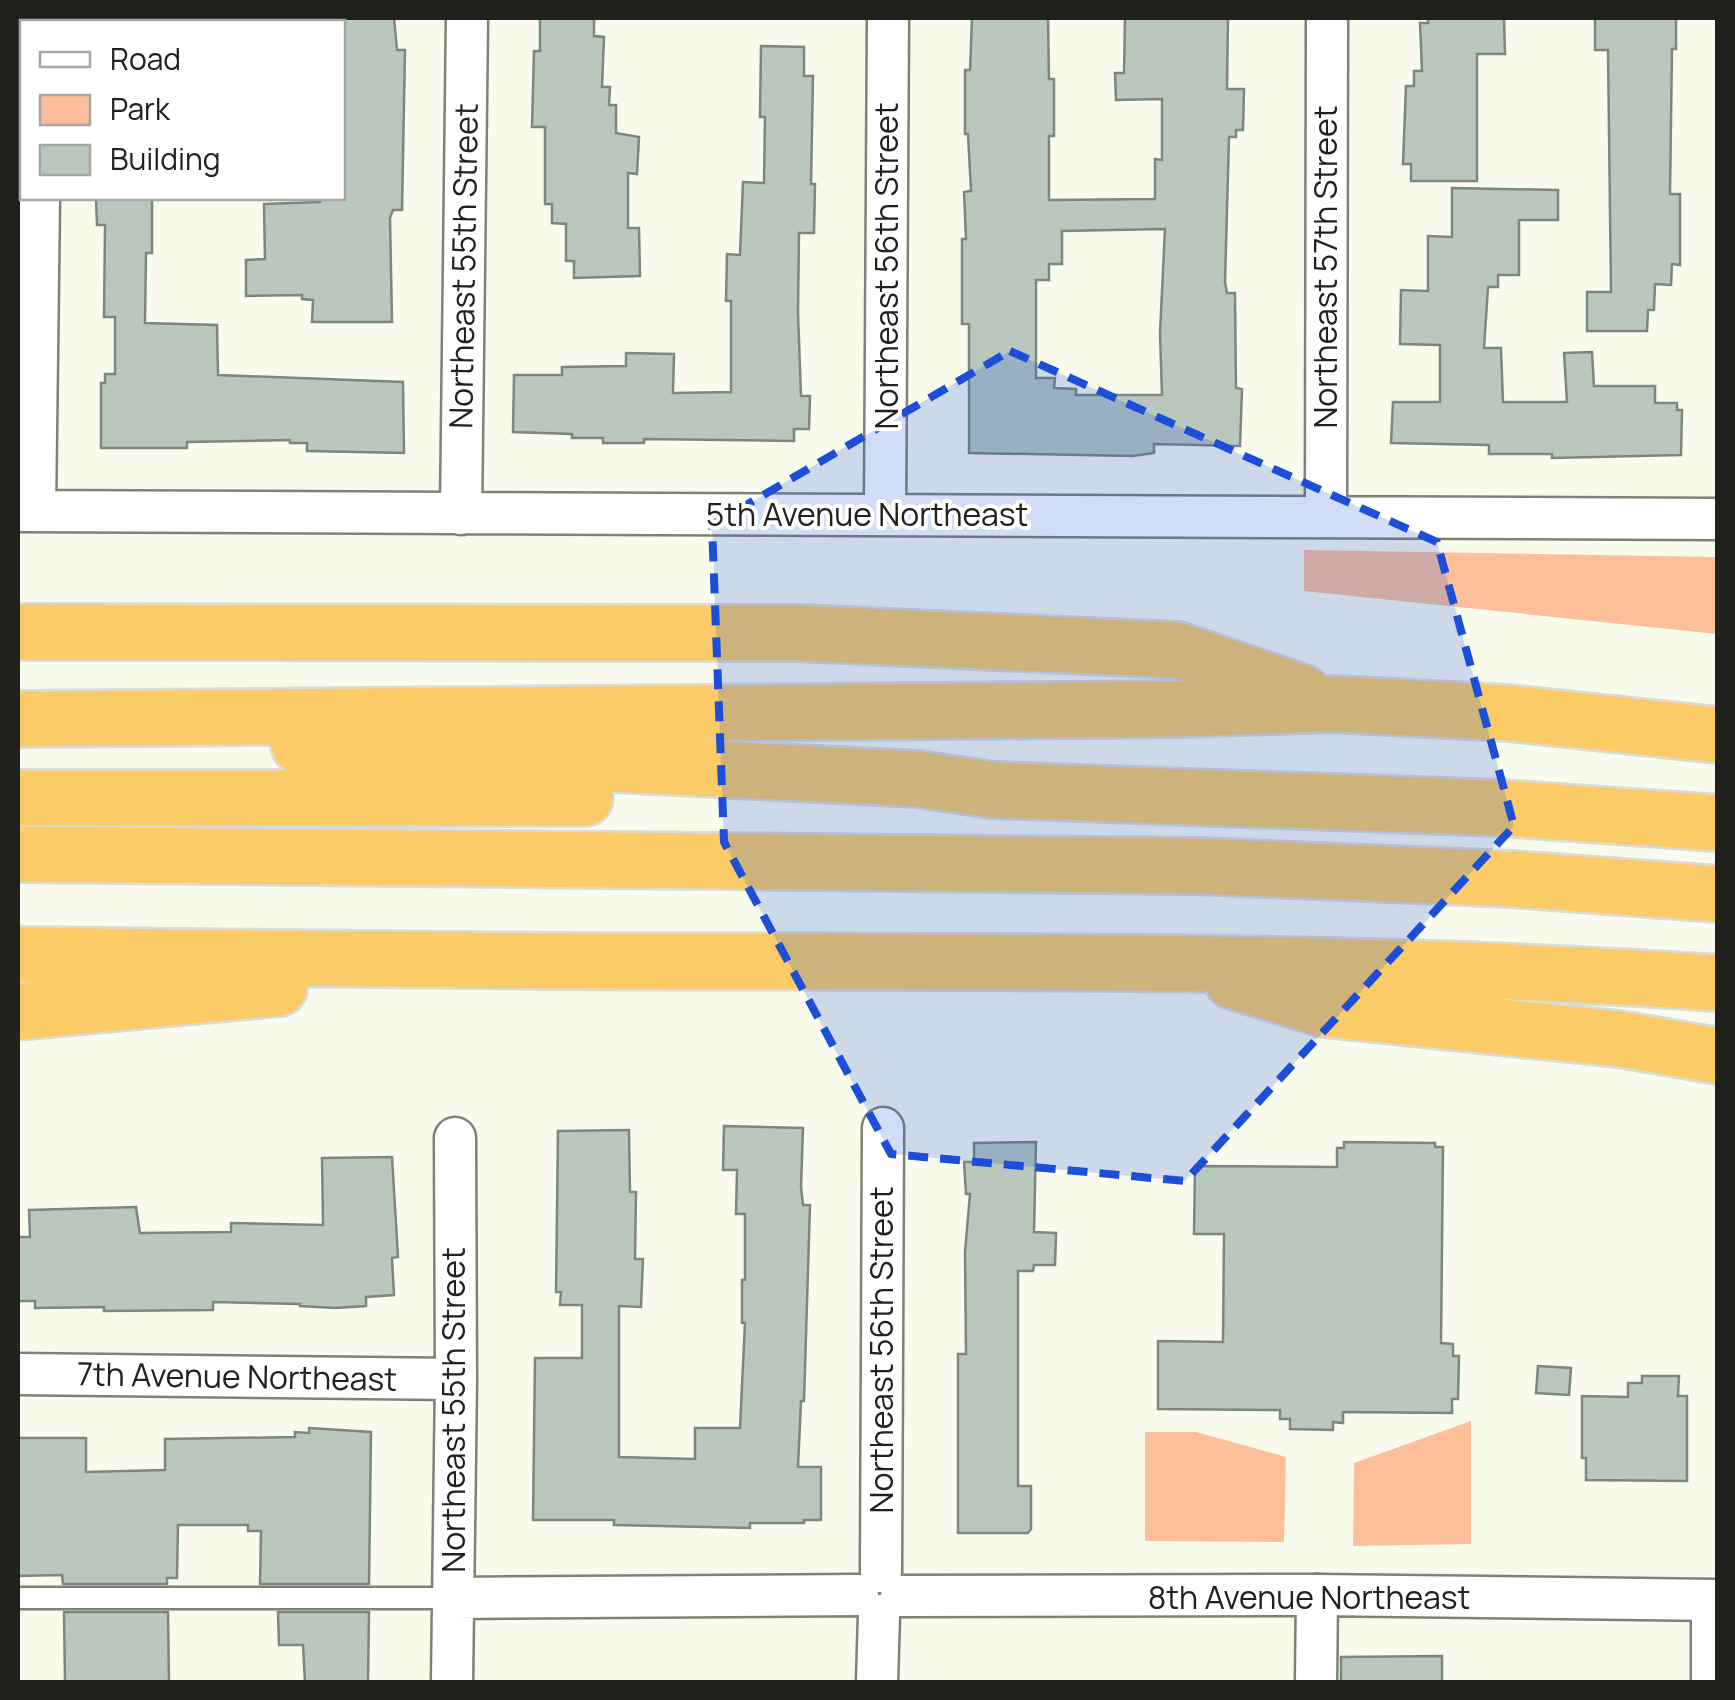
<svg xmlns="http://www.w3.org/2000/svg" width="1735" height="1700" viewBox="0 0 1735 1700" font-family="Manrope,sans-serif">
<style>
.green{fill:#fdbf9a}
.building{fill:#bac7bc;stroke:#7c887e;stroke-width:2.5;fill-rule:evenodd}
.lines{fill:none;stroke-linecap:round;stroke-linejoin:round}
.lane-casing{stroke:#7f8275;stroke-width:25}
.street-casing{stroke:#7f8275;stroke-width:45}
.highway-casing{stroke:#dbdbdb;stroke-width:60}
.lane{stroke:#fff;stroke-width:20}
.street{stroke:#fff;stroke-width:40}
.highway{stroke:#facb66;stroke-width:55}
.marked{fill:#1d4ed8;fill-opacity:0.2;stroke:#1d4ed8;stroke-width:8;stroke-dasharray:20 12;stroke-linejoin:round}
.labels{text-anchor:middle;stroke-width:8;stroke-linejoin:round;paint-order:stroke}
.street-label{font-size:32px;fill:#20211c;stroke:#fff}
</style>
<rect width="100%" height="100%" fill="#f9fced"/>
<!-- green -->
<path class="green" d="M 1304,550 L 1717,557 L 1717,634 L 1304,591 Z
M 1471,1421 L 1471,1544 L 1353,1546 L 1354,1463 Z
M 1145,1432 L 1196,1432 L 1286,1457 L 1284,1542 L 1145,1541 Z"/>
<!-- building -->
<path class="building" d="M 342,18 L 394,18 L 397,50 L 405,50 L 402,210 L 393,210 L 390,218 L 392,322 L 312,322 L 313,300 L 302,299 L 302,295 L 246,296 L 246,260 L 265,259 L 264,204 L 320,202 L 320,198 L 342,198 Z
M 540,18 L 594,18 L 594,36 L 604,37 L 602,87 L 610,87 L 609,105 L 616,105 L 616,133 L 639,137 L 637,174 L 628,173 L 628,228 L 639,228 L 640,276 L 574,278 L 574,261 L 566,261 L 566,224 L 552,223 L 552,204 L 545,204 L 545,127 L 532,127 L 534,51 L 540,51 Z
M 972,18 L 1048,18 L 1049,79 L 1054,79 L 1054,136 L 1049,136 L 1049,200 L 1155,199 L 1155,159 L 1162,160 L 1162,99 L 1116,100 L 1115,73 L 1124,73 L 1125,18 L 1228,18 L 1227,89 L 1244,89 L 1243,130 L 1236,130 L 1236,137 L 1229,137 L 1225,282 L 1227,293 L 1235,293 L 1236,388 L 1242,389 L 1240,446 L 1154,444 L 1154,453 L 1133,456 L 969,453 L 969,324 L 962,324 L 962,239 L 966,239 L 964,192 L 971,191 L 968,134 L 965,134 L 965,70 L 970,70 ZM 1165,229 L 1160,333 L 1162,395 L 1076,395 L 1076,389 L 1054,388 L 1055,378 L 1036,378 L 1036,280 L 1049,280 L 1049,264 L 1062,264 L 1062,231 Z
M 1428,18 L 1504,18 L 1505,54 L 1477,54 L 1477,181 L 1411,181 L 1411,164 L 1403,164 L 1406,86 L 1414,86 L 1414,71 L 1422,71 L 1420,23 L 1428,23 Z
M 1595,18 L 1676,18 L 1676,49 L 1672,49 L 1670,194 L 1680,194 L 1680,265 L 1672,264 L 1671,285 L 1655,284 L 1654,310 L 1648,310 L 1647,331 L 1587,331 L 1587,292 L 1611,292 L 1608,50 L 1595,50 Z
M 761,46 L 804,47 L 804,76 L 813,76 L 811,184 L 815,184 L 814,233 L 799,233 L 798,313 L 801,396 L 810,396 L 809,429 L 794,429 L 794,441 L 644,439 L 644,443 L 603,443 L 603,438 L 572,438 L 572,434 L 513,432 L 514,375 L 562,375 L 562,367 L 626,366 L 626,353 L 674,354 L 673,393 L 731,392 L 731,301 L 726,301 L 727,254 L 740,255 L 743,182 L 764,183 L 765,117 L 760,117 Z
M 1452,188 L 1558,190 L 1558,220 L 1519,220 L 1519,275 L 1498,275 L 1498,287 L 1488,287 L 1484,348 L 1501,348 L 1503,402 L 1567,402 L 1564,353 L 1592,352 L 1594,386 L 1655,386 L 1655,403 L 1677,403 L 1677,410 L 1682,410 L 1681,455 L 1552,458 L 1552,454 L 1489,454 L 1489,445 L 1391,443 L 1393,402 L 1440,402 L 1440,345 L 1400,344 L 1401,290 L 1428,291 L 1428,236 L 1452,237 Z
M 96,198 L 152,198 L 152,253 L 146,253 L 145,323 L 217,325 L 218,375 L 403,382 L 404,453 L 307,451 L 307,443 L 290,443 L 290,440 L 187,442 L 187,448 L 101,448 L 101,383 L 105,383 L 105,374 L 115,374 L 115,317 L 104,317 L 105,225 L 97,225 Z
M 724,1126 L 803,1128 L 801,1187 L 803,1205 L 810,1205 L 804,1401 L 801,1401 L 798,1467 L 821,1467 L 821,1520 L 804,1520 L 804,1523 L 750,1523 L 750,1528 L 614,1525 L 614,1520 L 533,1520 L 535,1358 L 582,1358 L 582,1305 L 560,1305 L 561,1292 L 556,1292 L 558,1131 L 629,1130 L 630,1192 L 636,1192 L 635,1259 L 643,1259 L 641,1307 L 619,1306 L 619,1457 L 695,1459 L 695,1428 L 740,1428 L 745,1323 L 742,1323 L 742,1280 L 745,1280 L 745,1214 L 736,1214 L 737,1170 L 723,1170 Z
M 1036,1142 L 1034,1232 L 1056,1233 L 1055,1265 L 1034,1265 L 1033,1271 L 1018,1271 L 1018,1486 L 1031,1486 L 1031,1529 L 1028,1533 L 958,1533 L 958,1354 L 966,1354 L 965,1252 L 970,1194 L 966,1194 L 964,1162 L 974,1162 L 974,1143 Z
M 1344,1142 L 1435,1143 L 1435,1147 L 1443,1147 L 1441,1343 L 1453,1344 L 1453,1356 L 1459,1356 L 1458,1399 L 1452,1399 L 1452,1413 L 1343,1412 L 1343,1423 L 1333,1422 L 1333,1430 L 1290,1429 L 1290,1419 L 1280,1419 L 1280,1410 L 1158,1409 L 1158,1341 L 1223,1342 L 1224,1234 L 1194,1234 L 1195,1166 L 1337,1167 L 1337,1148 L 1344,1148 Z
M 392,1157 L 398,1257 L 392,1258 L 394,1295 L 366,1297 L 366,1306 L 335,1308 L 300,1306 L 300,1304 L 213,1302 L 213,1310 L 104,1311 L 104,1307 L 35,1308 L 35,1301 L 18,1301 L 18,1237 L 30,1237 L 29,1210 L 136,1207 L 140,1233 L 231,1232 L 231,1223 L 323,1225 L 322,1158 Z
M 1538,1366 L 1571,1368 L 1569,1395 L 1536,1393 Z
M 1642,1376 L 1679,1376 L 1678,1396 L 1687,1396 L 1687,1481 L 1586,1480 L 1586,1458 L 1582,1458 L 1582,1396 L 1628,1397 L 1628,1383 L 1642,1383 Z
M 309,1428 L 371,1432 L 369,1584 L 260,1584 L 261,1531 L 248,1531 L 248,1525 L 178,1525 L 177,1578 L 167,1578 L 167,1584 L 63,1584 L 62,1575 L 18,1576 L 18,1438 L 86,1438 L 86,1472 L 165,1470 L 165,1439 L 295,1437 L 295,1432 L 309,1433 Z
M 64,1612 L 168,1612 L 169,1682 L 65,1682 Z
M 278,1612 L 369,1612 L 368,1682 L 305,1682 L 303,1645 L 279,1645 Z
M 1442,1656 L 1442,1682 L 1341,1682 L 1341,1657 Z"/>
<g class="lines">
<!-- lane casing -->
<g class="lane-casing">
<path id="lane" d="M 18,1598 L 453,1598"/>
</g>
<!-- street casing -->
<g class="street-casing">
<path id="street" d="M 41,22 L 41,18
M 35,510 L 39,198
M 18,511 L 1718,519
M 461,514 L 467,18
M 885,514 L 888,18
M 1326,516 L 1327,18
M 18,1374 L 456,1379
M 881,1572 L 883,1128
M 901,1596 L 1317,1595 L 1718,1600
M 453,1598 L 858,1595
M 452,1682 L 456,1379 L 455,1138
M 877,1682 L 879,1615
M 1316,1682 L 1317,1595
M 1712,1682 L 1712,1600"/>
</g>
<!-- highway casing -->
<g class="highway-casing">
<path id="highway" d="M 18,632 L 799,633 L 1177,650 L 1303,693
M 18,719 L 1176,709 L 1334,704 L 1508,713 L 1718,735
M 299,745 L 311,749 L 918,779 L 993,790 L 1500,808 L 1718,823
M 18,798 L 585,798
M 18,854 L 1196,866 L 1511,879 L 1718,894
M 18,955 C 200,957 382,960 564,961 C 949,963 1333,957 1718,983
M 1233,981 L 1324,1009 L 1619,1039 L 1718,1056
M 18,1012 L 279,988"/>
</g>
<!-- lane -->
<use href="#lane" class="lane"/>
<!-- street -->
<use href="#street" class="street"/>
<!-- highway -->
<use href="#highway" class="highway"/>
</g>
<!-- marked area -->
<path class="marked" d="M 1010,351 L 1437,542 L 1514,826 L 1185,1181 L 891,1154 L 724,842 L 712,525 Z"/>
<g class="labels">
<!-- street labels -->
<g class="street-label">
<text transform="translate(464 266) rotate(-89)" y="11">Northeast 55th Street</text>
<text transform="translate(887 266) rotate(-90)" y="11">Northeast 56th Street</text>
<text transform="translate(1326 267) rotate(-90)" y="11">Northeast 57th Street</text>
<text x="867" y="526">5th Avenue Northeast</text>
<text transform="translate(882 1350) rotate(-90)" y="11">Northeast 56th Street</text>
<text transform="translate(237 1377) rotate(1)" y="11">7th Avenue Northeast</text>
<text transform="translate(454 1410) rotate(-90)" y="11">Northeast 55th Street</text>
<text x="1309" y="1609">8th Avenue Northeast</text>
</g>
</g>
<!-- border -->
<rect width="1735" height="1700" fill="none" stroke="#20211c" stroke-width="40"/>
<!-- legend -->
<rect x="20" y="20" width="325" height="180" fill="#ffffff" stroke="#a6a6a4" stroke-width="2.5"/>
<rect x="40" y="52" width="50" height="15" fill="#ffffff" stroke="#a6a6a4" stroke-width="2.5"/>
<text x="110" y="70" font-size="30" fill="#20211c">Road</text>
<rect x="40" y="95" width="50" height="30" fill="#fdbf9a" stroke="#a6a6a4" stroke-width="2.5"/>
<text x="110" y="120" font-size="30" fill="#20211c">Park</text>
<rect x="40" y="145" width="50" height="30" fill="#bac7bc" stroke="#a6a6a4" stroke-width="2.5"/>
<text x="110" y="170" font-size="30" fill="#20211c">Building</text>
</svg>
